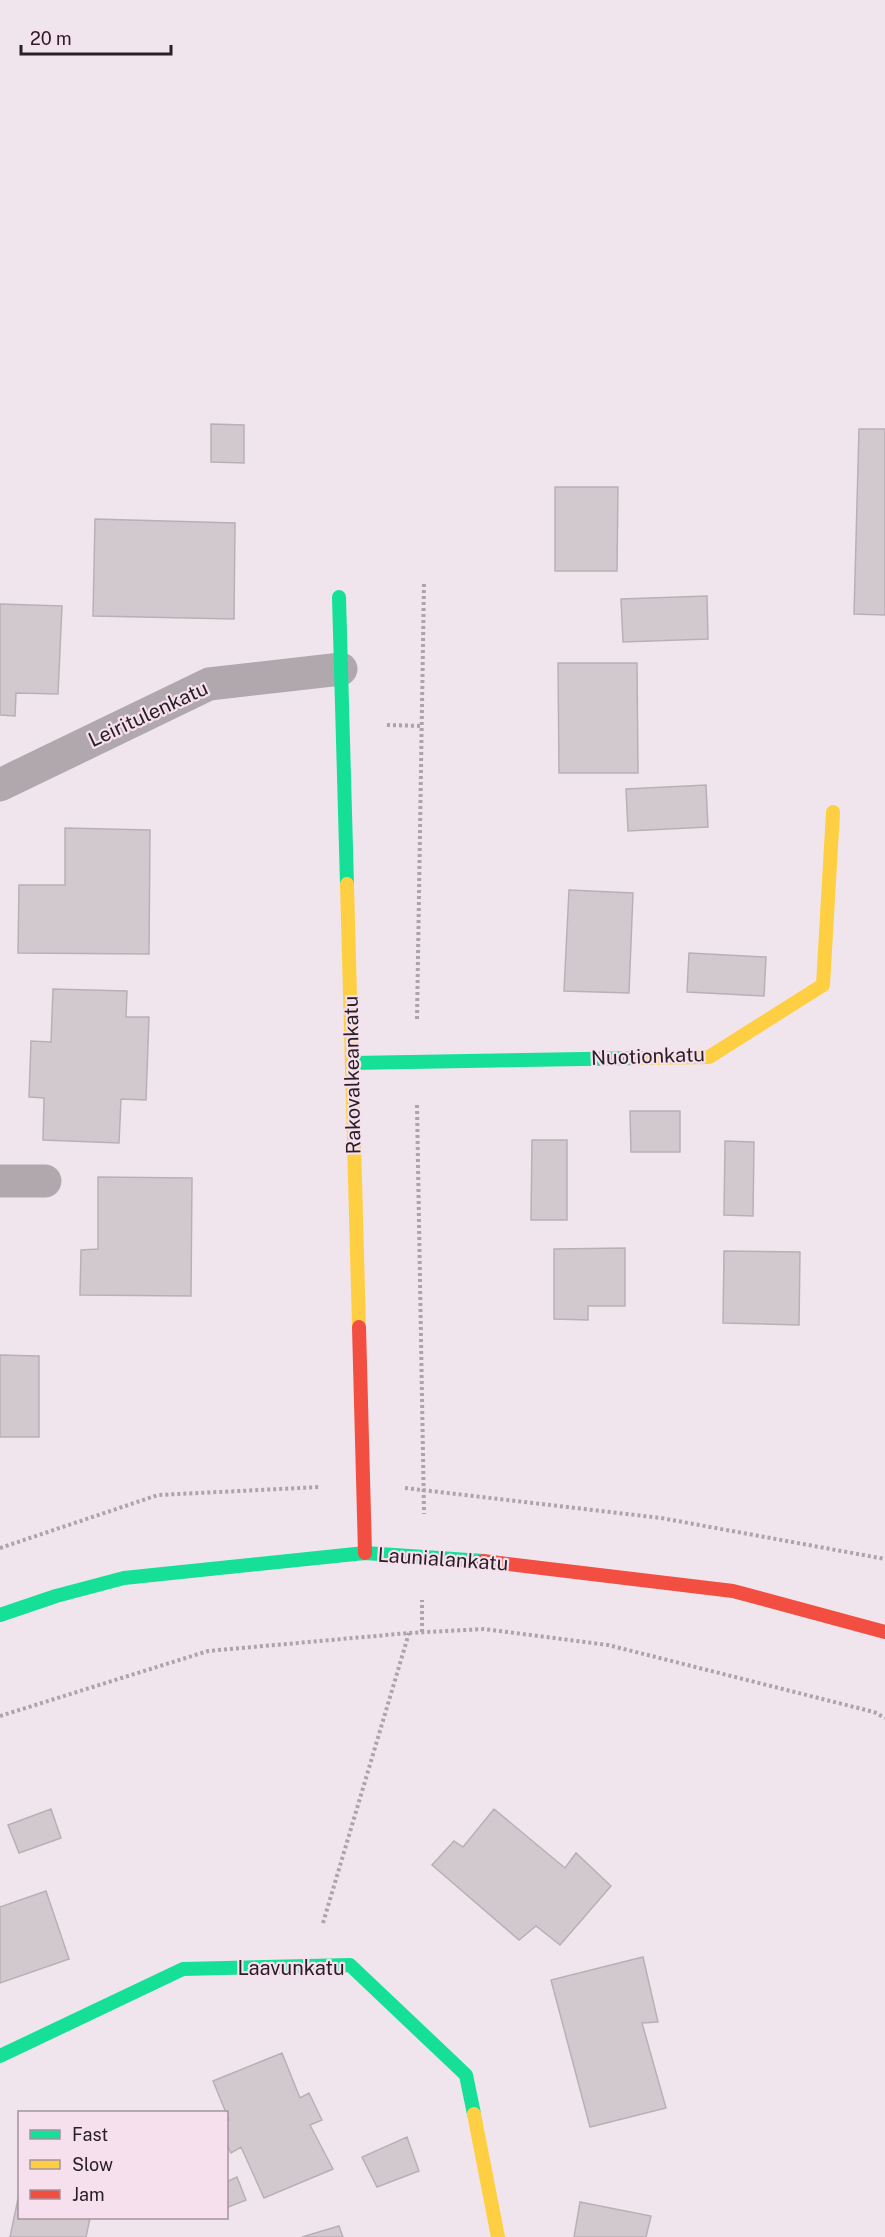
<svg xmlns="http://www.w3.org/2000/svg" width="885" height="2237" viewBox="0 0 885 2237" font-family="'Public Sans',sans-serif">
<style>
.building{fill:#d2c9cf;stroke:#b9b0b5;stroke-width:1.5}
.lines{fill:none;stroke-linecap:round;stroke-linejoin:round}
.path{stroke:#aca4a9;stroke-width:4;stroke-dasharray:3 3;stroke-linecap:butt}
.street{stroke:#b0a8ad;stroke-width:33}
.fast{stroke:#16e098;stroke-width:14}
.slow{stroke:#ffcf43;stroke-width:14}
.jam{stroke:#f24e42;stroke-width:14}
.labels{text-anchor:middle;stroke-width:4.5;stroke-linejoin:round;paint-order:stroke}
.street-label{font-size:20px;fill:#282025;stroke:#f6e0ee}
</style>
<rect width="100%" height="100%" fill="#f1e5ed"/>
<!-- building -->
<path class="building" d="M 211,424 L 244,425 L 244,463 L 211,462 Z
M 859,429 L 885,429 L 885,615 L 854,614 Z
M 555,487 L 618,487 L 617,571 L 555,571 Z
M 95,519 L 235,523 L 234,619 L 93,616 Z
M 707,596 L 708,639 L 623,642 L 621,599 Z
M 0,604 L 62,606 L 58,694 L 16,693 L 15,716 L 0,715 Z
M 558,663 L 637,663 L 638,773 L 559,773 Z
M 706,785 L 708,827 L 628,831 L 626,789 Z
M 65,828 L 150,830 L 149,954 L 18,953 L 19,885 L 65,885 Z
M 569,890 L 633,893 L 629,993 L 564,991 Z
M 689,953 L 766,957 L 764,996 L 687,992 Z
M 53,989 L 127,991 L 126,1017 L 149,1017 L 146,1100 L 121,1099 L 119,1143 L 43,1140 L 44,1098 L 29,1097 L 31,1041 L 51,1042 Z
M 630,1111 L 680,1111 L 680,1152 L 631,1152 Z
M 532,1140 L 567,1140 L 567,1220 L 531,1220 Z
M 725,1141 L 754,1142 L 753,1216 L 724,1215 Z
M 98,1177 L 192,1178 L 191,1296 L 80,1295 L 81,1250 L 98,1249 Z
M 625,1248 L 625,1306 L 588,1306 L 588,1320 L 554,1319 L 554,1249 Z
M 724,1251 L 800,1252 L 799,1325 L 723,1323 Z
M 0,1355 L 39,1356 L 39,1437 L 0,1437 Z
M 51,1809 L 61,1838 L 19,1853 L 8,1825 Z
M 494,1809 L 565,1868 L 576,1853 L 611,1886 L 560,1945 L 536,1926 L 519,1940 L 432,1865 L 454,1841 L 463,1847 Z
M 46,1891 L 69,1959 L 0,1983 L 0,1907 Z
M 643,1957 L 658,2022 L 642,2023 L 666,2108 L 590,2127 L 551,1980 Z
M 282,2053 L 300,2098 L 309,2093 L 322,2120 L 310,2125 L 333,2169 L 264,2198 L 241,2147 L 231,2153 L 226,2143 L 226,2121 L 229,2120 L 213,2081 Z
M 407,2137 L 419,2171 L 377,2187 L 362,2157 Z
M 237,2177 L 246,2200 L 226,2208 L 226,2182 Z
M 20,2189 L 20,2218 L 90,2218 L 86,2237 L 10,2237 Z
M 580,2202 L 651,2216 L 646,2237 L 574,2237 Z
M 339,2226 L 343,2237 L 302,2237 Z"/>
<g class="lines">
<!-- path -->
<path class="path" d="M 387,725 L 422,726
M 417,1019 L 424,582
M 417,1105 L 424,1514
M 405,1488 L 661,1518 L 885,1559
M 0,1548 L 158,1495 L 320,1487
M 422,1632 L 422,1600
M 0,1716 L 208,1651 L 409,1633 L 484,1629 L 608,1645 L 874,1712 L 885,1718
M 323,1923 L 409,1633"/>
<!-- street -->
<path class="street" d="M 0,785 L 209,684 L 341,669
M 0,1181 L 45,1181"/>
<!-- fast -->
<path class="fast" d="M 339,597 L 347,884
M 352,1063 L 643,1058
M 0,1615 L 56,1596 L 124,1578 L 365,1553 L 483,1561
M 0,2056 L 183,1969 L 350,1965 L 466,2075 L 474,2114"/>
<!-- slow -->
<path class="slow" d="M 347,884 L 359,1327
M 643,1058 L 709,1057 L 823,985 L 833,812
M 474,2114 L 498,2237"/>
<!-- jam -->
<path class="jam" d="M 359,1327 L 365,1553
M 483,1561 L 733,1591 L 885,1632"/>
</g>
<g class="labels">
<!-- street labels -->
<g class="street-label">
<text transform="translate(148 714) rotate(-25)" y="7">Leiritulenkatu</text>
<text transform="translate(648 1056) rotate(-2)" y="7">Nuotionkatu</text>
<text transform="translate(352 1075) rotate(-91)" y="7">Rakovalkeankatu</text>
<text transform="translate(443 1559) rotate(4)" y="7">Launialankatu</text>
<text x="291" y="1975">Laavunkatu</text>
</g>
</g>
<!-- legend -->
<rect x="18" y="2111" width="210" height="108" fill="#f6e0ee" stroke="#a4939e" stroke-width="1.5"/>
<rect x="30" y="2130" width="30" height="9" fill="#16e098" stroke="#a4939e" stroke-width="1.5"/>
<text x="72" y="2141" font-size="18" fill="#282025">Fast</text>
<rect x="30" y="2160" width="30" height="9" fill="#ffcf43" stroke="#a4939e" stroke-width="1.5"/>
<text x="72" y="2171" font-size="18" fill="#282025">Slow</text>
<rect x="30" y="2190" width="30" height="9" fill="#f24e42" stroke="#a4939e" stroke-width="1.5"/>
<text x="72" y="2201" font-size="18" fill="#282025">Jam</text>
<!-- scale -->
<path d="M21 45v9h150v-9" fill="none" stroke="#282025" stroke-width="3"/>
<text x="30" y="45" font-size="18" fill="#282025" stroke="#f6e0ee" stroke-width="4.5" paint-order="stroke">20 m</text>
</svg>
